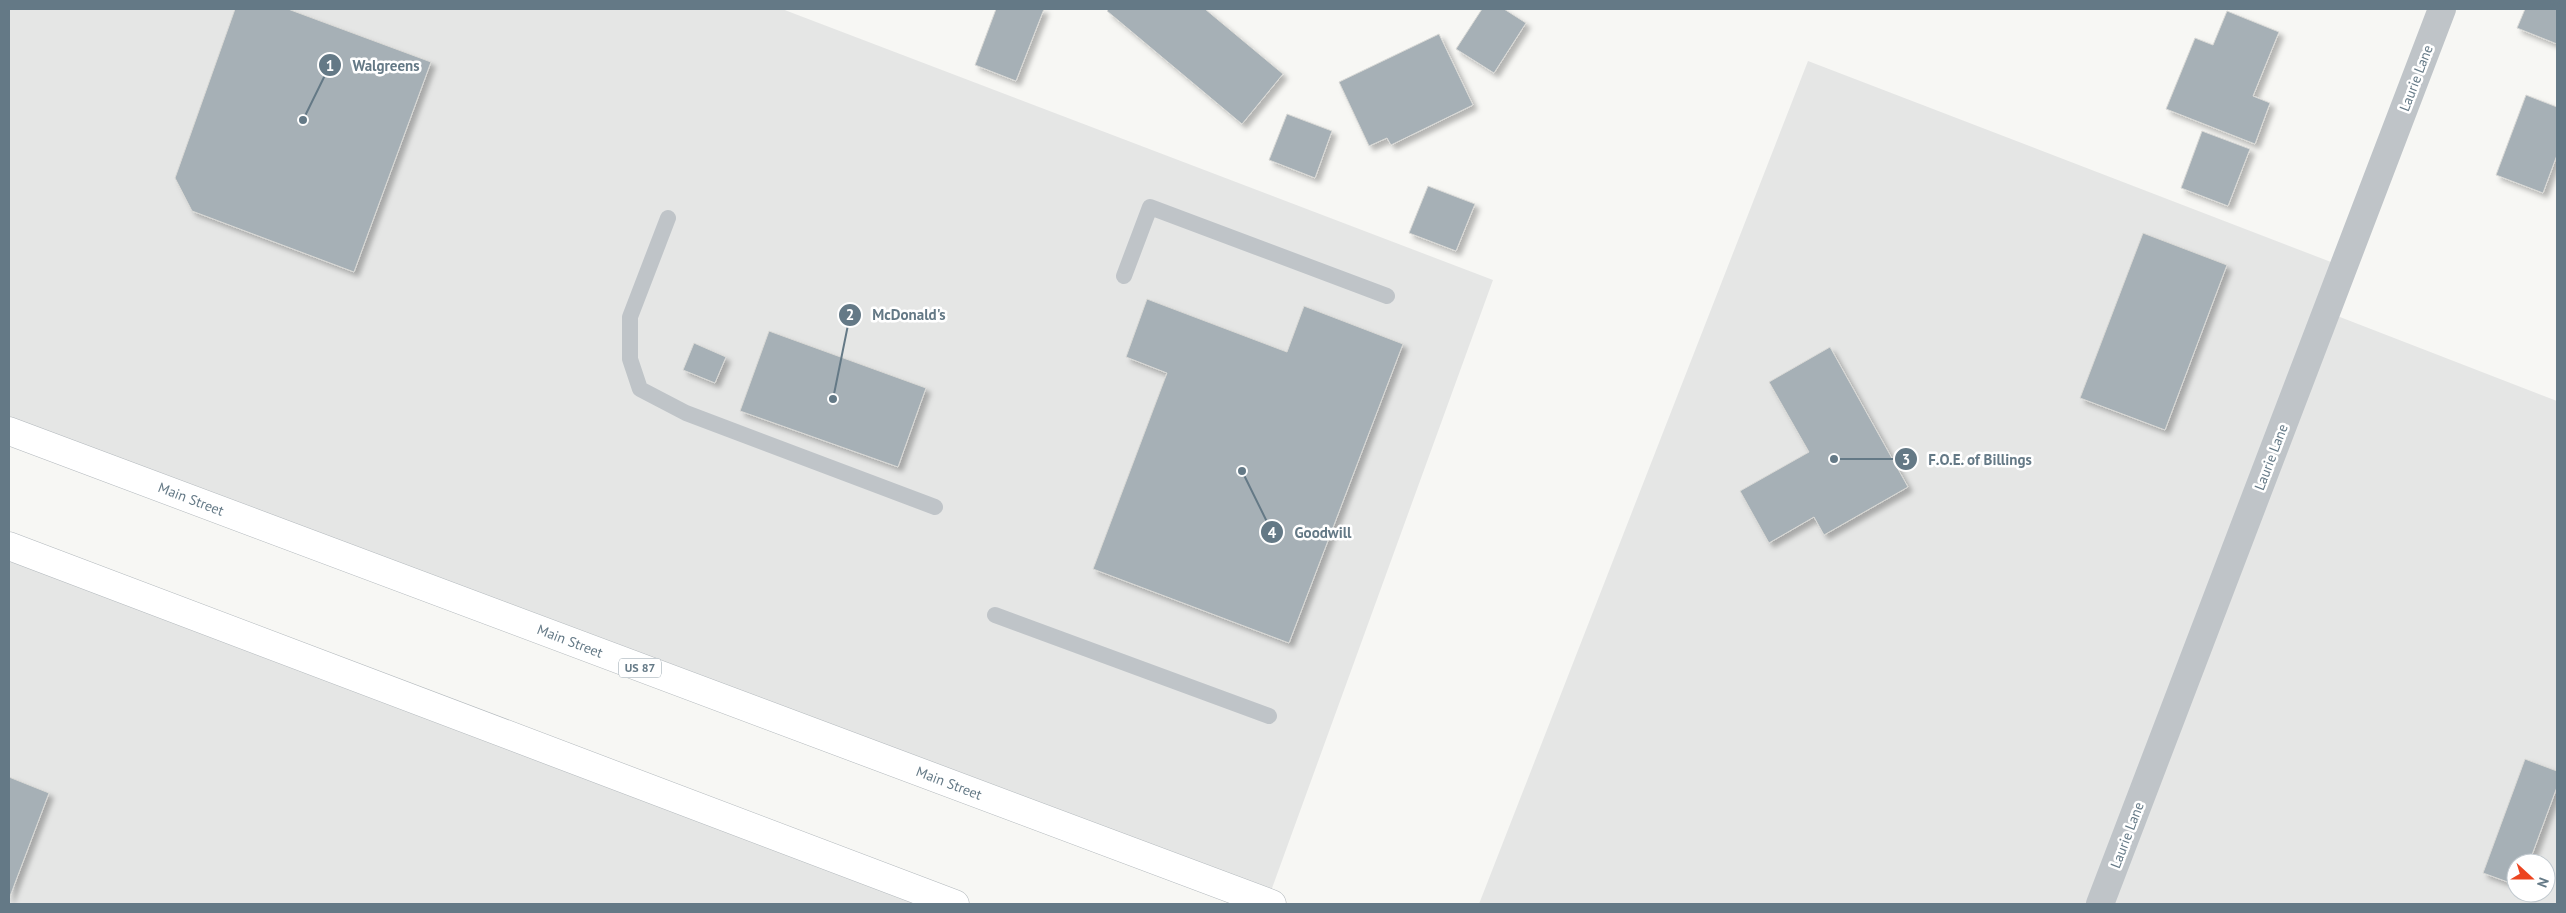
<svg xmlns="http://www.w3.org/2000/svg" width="2566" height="913" viewBox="0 0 2566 913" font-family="'PT Sans',sans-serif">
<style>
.built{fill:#e5e6e5;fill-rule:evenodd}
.building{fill:#a6b0b6;stroke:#d9d9d6;filter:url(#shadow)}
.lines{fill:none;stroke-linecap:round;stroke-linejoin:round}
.primary-casing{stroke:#b2b8bc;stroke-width:29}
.lane{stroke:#bfc4c8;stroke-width:16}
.street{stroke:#bfc4c8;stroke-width:28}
.primary{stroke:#fff;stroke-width:28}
.labels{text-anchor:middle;stroke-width:5;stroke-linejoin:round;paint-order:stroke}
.shield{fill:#fff;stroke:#92a1aa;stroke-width:1}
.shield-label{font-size:12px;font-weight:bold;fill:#647986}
.street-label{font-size:14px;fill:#647986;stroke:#fff}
.leader{fill:none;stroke:#647986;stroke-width:2}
.callout-dot{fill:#647986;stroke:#fff;stroke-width:2}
.mark-label{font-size:15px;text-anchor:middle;font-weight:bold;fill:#fff}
.callout-label{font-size:15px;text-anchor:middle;font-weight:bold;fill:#647986;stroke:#fff;stroke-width:5;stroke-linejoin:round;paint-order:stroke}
</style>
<defs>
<filter id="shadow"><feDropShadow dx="4.5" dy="4.5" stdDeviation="2.5" flood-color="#0004"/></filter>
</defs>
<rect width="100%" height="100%" fill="#f7f7f4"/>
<!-- built -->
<path class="built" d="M 9,9 L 782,9 L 1493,280 L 1267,902 L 9,431 Z
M 1808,61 L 2344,267 L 2327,312 L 2557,401 L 2557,904 L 1479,904 ZM 2516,863 L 2546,863 L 2546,893 L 2516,893 Z
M 9,547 L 948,904 L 9,904 Z"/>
<!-- building -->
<path class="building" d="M 235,9 L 288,9 L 431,62 L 354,272 L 192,211 L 175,178 Z
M 996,9 L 1044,9 L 1016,81 L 975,65 Z
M 1109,9 L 1205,9 L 1283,74 L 1242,124 L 1107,11 Z
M 1482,9 L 1504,9 L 1526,23 L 1494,73 L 1456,49 Z
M 2525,9 L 2557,9 L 2557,44 L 2517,28 Z
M 2227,11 L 2279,32 L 2253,96 L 2270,103 L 2255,144 L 2166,109 L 2195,38 L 2213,45 Z
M 1439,34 L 1473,105 L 1391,145 L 1387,138 L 1369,146 L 1339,82 Z
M 2526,95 L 2557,107 L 2557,155 L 2543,193 L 2496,175 Z
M 1287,114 L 1332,131 L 1315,178 L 1269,160 Z
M 2202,131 L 2250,149 L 2228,206 L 2181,188 Z
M 1428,186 L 1475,204 L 1456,251 L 1409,233 Z
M 2143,233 L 2227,265 L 2165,430 L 2080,398 Z
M 1147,299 L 1287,352 L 1304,306 L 1403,344 L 1289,643 L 1093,569 L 1167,373 L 1126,357 Z
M 769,331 L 926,388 L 898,467 L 740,411 Z
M 694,343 L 726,357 L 715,383 L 683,370 Z
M 1830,347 L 1908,487 L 1824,535 L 1814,517 L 1769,543 L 1740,491 L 1809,452 L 1769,382 Z
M 2525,759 L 2557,771 L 2557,787 L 2529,863 L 2516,863 L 2516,885 L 2483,873 Z
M 9,777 L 49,793 L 9,899 Z"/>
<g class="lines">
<!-- primary casing -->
<g class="primary-casing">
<path id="primary" d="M 9,431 L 1272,904
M 9,546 L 955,904"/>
</g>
<!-- lane -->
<path class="lane" d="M 668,218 L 630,317 L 630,359 L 640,389 L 686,413 L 935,507
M 1124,276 L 1150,207 L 1387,296
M 995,615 L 1269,716"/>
<!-- street -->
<path class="street" d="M 2100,904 L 2442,9"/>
<!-- primary -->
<use href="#primary" class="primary"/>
</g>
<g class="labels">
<!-- shield labels -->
<rect class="shield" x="619" y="658.5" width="42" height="19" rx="4"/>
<g class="shield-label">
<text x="640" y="672">US 87</text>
</g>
<!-- street labels -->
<g class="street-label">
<text transform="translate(2416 78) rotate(-69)" y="5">Laurie Lane</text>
<text transform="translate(2271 457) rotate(-69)" y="5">Laurie Lane</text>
<text transform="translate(191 499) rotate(21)" y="5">Main Street</text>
<text transform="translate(570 641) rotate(21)" y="5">Main Street</text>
<text transform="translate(949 783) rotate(21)" y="5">Main Street</text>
<text transform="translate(2127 835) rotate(-69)" y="5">Laurie Lane</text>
</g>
</g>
<!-- callouts -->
<path class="leader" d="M303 120L330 65M833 399L850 315M1834 459L1906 459M1242 471L1272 532"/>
<g class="callout-dot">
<circle cx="303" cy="120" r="5"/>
<circle cx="833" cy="399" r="5"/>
<circle cx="1834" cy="459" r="5"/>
<circle cx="1242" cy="471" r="5"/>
<circle cx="330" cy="65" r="12"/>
<circle cx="850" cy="315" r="12"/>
<circle cx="1906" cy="459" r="12"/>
<circle cx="1272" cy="532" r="12"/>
</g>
<g class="mark-label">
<text x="330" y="71">1</text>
<text x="850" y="320">2</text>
<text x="1906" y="465">3</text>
<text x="1272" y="538">4</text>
</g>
<g class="callout-label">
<text x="386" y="71">Walgreens</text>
<text x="909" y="320">McDonald's</text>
<text x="1980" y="465">F.O.E. of Billings</text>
<text x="1323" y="538">Goodwill</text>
</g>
<!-- border -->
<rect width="2566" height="913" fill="none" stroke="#647986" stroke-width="20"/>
<!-- north arrow -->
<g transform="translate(2531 878) rotate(111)"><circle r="24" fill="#ffffff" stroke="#c1c9cf"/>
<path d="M0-4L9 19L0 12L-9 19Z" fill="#ec441f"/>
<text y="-8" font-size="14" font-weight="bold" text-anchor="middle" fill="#647986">N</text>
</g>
</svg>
